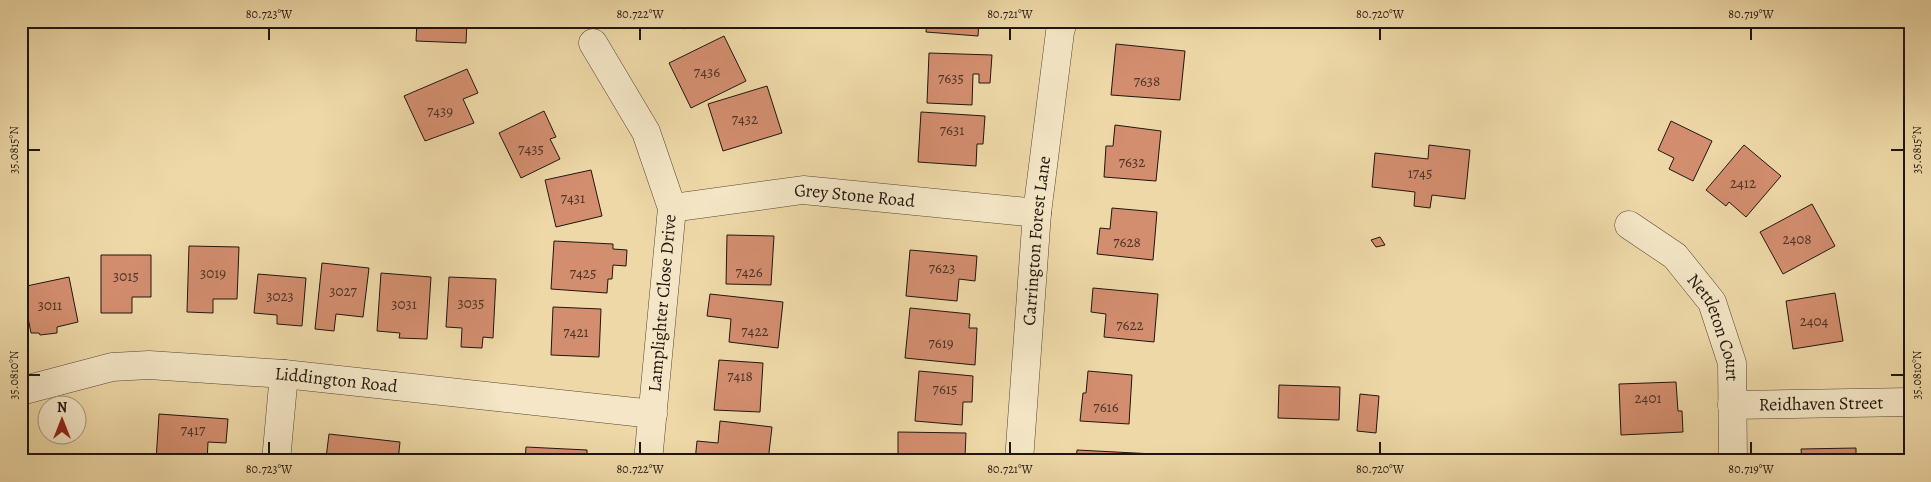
<svg xmlns="http://www.w3.org/2000/svg" width="1931" height="482" viewBox="0 0 1931 482" font-family="Alegreya,serif">
<style>
.building{fill:#d38e6f;stroke:#20160e}
.lines{fill:none;stroke-linecap:round;stroke-linejoin:round}
.minor-casing{stroke:#544634;stroke-width:29}
.minor{stroke:#f4e6c6;stroke-width:28}
.ticks{fill:none;stroke:#20160e;stroke-width:2}
.labels{text-anchor:middle;stroke-width:4;stroke-linejoin:round;paint-order:stroke}
.number-label{font-size:15px;fill:#4d3426}
.street-label{font-size:18px;fill:#20160e;stroke:#f4e6c6}
.neatline{fill:none;stroke:#20160e;stroke-width:2}
.ticks-label{font-size:12px;text-anchor:middle;fill:#20160e}
</style>
<rect width="100%" height="100%" fill="#eed8a7"/>
<filter id="stains"><feTurbulence type="fractalNoise" baseFrequency=".004" numOctaves="4"/><feColorMatrix values="0 0 0 0 .2 0 0 0 0 .09 0 0 0 0 .02 0 0 0 .5 -.17"/></filter>
<radialGradient id="worn" r=".72"><stop offset=".6" stop-color="#630" stop-opacity="0"/><stop offset="1" stop-color="#630" stop-opacity=".3"/></radialGradient>
<!-- building -->
<path class="building" d="M 417,21 L 467,21 L 466,43 L 416,41 Z
M 679,21 L 697,21 L 684,29 Z
M 927,21 L 979,21 L 978,36 L 926,32 Z
M 724,36 L 746,81 L 691,108 L 669,63 Z
M 1116,44 L 1185,51 L 1180,100 L 1111,95 Z
M 929,53 L 992,55 L 990,83 L 979,83 L 979,74 L 973,74 L 972,105 L 927,103 Z
M 467,69 L 478,93 L 463,99 L 474,123 L 425,141 L 404,96 Z
M 767,86 L 782,133 L 723,151 L 708,104 Z
M 544,111 L 556,137 L 550,139 L 560,159 L 521,178 L 499,133 Z
M 921,112 L 985,116 L 983,144 L 977,144 L 976,166 L 918,162 Z
M 1671,121 L 1712,141 L 1693,181 L 1669,169 L 1674,158 L 1658,150 Z
M 1115,125 L 1161,131 L 1156,181 L 1104,177 L 1106,146 L 1113,146 Z
M 1429,145 L 1470,150 L 1465,199 L 1432,195 L 1430,208 L 1414,206 L 1415,192 L 1372,187 L 1375,153 L 1428,159 Z
M 1744,145 L 1781,176 L 1746,217 L 1729,202 L 1726,206 L 1706,190 Z
M 591,170 L 602,216 L 556,227 L 545,180 Z
M 1812,204 L 1835,246 L 1783,274 L 1760,232 Z
M 1112,208 L 1157,212 L 1153,260 L 1097,254 L 1100,228 L 1110,229 Z
M 727,235 L 774,236 L 771,285 L 726,284 Z
M 1380,237 L 1385,245 L 1376,247 L 1371,240 Z
M 554,241 L 613,244 L 613,249 L 627,250 L 626,266 L 613,265 L 612,279 L 608,279 L 607,293 L 551,289 Z
M 189,246 L 239,247 L 237,299 L 213,299 L 213,313 L 187,312 Z
M 910,250 L 977,256 L 975,281 L 959,279 L 957,301 L 906,296 Z
M 101,255 L 151,255 L 151,297 L 132,297 L 132,313 L 101,313 Z
M 322,263 L 369,268 L 363,317 L 336,314 L 334,331 L 315,329 Z
M 381,273 L 431,277 L 427,339 L 399,338 L 400,333 L 377,331 Z
M 258,274 L 306,278 L 302,326 L 277,324 L 277,315 L 254,313 Z
M 69,277 L 78,322 L 57,327 L 57,333 L 40,335 L 39,333 L 31,333 L 22,287 Z
M 449,277 L 496,279 L 493,338 L 483,337 L 482,348 L 461,347 L 462,328 L 446,327 Z
M 1093,288 L 1158,294 L 1154,342 L 1104,337 L 1106,314 L 1091,312 Z
M 1835,293 L 1843,341 L 1793,349 L 1786,301 Z
M 710,294 L 783,302 L 778,348 L 729,342 L 731,319 L 707,316 Z
M 553,307 L 601,309 L 599,357 L 551,355 Z
M 910,308 L 970,314 L 969,328 L 977,328 L 975,365 L 905,358 Z
M 719,360 L 763,363 L 760,412 L 714,410 Z
M 919,371 L 973,376 L 972,402 L 963,402 L 962,425 L 915,421 Z
M 1088,371 L 1132,375 L 1129,424 L 1080,421 L 1083,393 L 1086,393 Z
M 1676,382 L 1678,411 L 1682,411 L 1683,432 L 1621,435 L 1619,384 Z
M 1279,385 L 1340,387 L 1339,420 L 1278,418 Z
M 1360,394 L 1379,396 L 1376,433 L 1357,431 Z
M 159,414 L 228,419 L 226,443 L 208,442 L 207,461 L 156,461 Z
M 720,421 L 772,427 L 768,461 L 695,461 L 697,441 L 718,443 Z
M 898,432 L 966,433 L 965,457 L 947,457 L 947,461 L 898,461 Z
M 329,434 L 400,442 L 398,461 L 348,461 L 326,458 Z
M 526,447 L 587,450 L 587,461 L 525,461 Z
M 1856,448 L 1856,461 L 1802,461 L 1801,449 Z
M 1077,450 L 1154,454 L 1154,461 L 1076,461 Z"/>
<g class="lines">
<!-- minor casing -->
<g class="minor-casing">
<g id="minor">
<path d="M 593,43 L 646,132 L 672,208 L 648,461"/>
<path id="s1" d="M 672,208 L 803,190 L 1037,213"/>
<path id="s2" d="M 1629,225 L 1675,256 L 1712,302 L 1732,363 L 1733,461"/>
<path id="s3" d="M 21,391 L 112,367 L 149,365 L 284,374 L 653,414"/>
<path id="s4" d="M 1732,405 L 1910,402"/>
<path d="M 276,461 L 284,374"/>
<path id="s5" d="M 1019,461 L 1037,213 L 1060,32 L 1063,21"/>
</g>
</g>
<!-- minor -->
<use href="#minor" class="minor"/>
</g>
<!-- ticks -->
<path class="ticks" d="M 269,28 L 269,40M 640,28 L 640,40M 1010,28 L 1010,40M 1380,28 L 1380,40M 1751,28 L 1751,40M 28,150 L 40,150M 1891,150 L 1904,150M 28,375 L 40,375M 1891,375 L 1904,375M 269,442 L 269,454M 640,442 L 640,454M 1010,442 L 1010,454M 1380,442 L 1380,454M 1751,442 L 1751,454"/>
<g class="labels">
<!-- number labels -->
<g class="number-label">
<text x="707" y="77">7436</text>
<text x="951" y="83">7635</text>
<text x="1147" y="86">7638</text>
<text x="440" y="116">7439</text>
<text x="745" y="124">7432</text>
<text x="952" y="135">7631</text>
<text x="531" y="154">7435</text>
<text x="1132" y="167">7632</text>
<text x="1420" y="178">1745</text>
<text x="1743" y="188">2412</text>
<text x="573" y="203">7431</text>
<text x="1797" y="244">2408</text>
<text x="1127" y="247">7628</text>
<text x="942" y="273">7623</text>
<text x="749" y="277">7426</text>
<text x="213" y="278">3019</text>
<text x="583" y="278">7425</text>
<text x="126" y="281">3015</text>
<text x="343" y="296">3027</text>
<text x="280" y="301">3023</text>
<text x="471" y="308">3035</text>
<text x="404" y="309">3031</text>
<text x="50" y="310">3011</text>
<text x="1814" y="326">2404</text>
<text x="1130" y="330">7622</text>
<text x="755" y="336">7422</text>
<text x="576" y="337">7421</text>
<text x="941" y="348">7619</text>
<text x="740" y="381">7418</text>
<text x="945" y="394">7615</text>
<text x="1648" y="403">2401</text>
<text x="1106" y="412">7616</text>
<text x="193" y="435">7417</text>
</g>
<!-- street labels -->
<g class="street-label">
<text dy="6" stroke="none"><textPath href="#s1" startOffset="184">Grey Stone Road</textPath></text>
<text dy="6" stroke="none"><textPath href="#s5" startOffset="221">Carrington Forest Lane</textPath></text>
<text transform="translate(662 303) rotate(-85)" y="6">Lamplighter Close Drive</text>
<text dy="6" stroke="none"><textPath href="#s2" startOffset="139">Nettleton Court</textPath></text>
<text dy="6" stroke="none"><textPath href="#s3" startOffset="319">Liddington Road</textPath></text>
<text dy="6" stroke="none"><textPath href="#s4" startOffset="89">Reidhaven Street</textPath></text>
</g>
</g>
<!-- margin -->
<rect width="1931" height="482" fill="none" stroke="#eed8a7" stroke-width="55"/>
<!-- north arrow -->
<g transform="translate(62 420)"><circle r="24" fill="#f4e6c6" stroke="#9f937c"/>
<path d="M0-4L9 19L0 12L-9 19Z" fill="#8f2418"/>
<text y="-8" font-size="14" font-weight="bold" text-anchor="middle" fill="#20160e">N</text>
</g>
<rect x="28" y="28" width="1876" height="426" class="neatline"/>
<g class="ticks-label">
<text x="269" y="18">80.723°W</text>
<text x="640" y="18">80.722°W</text>
<text x="1010" y="18">80.721°W</text>
<text x="1380" y="18">80.720°W</text>
<text x="1751" y="18">80.719°W</text>
<text transform="translate(14 150) rotate(-90)" y="4">35.0815°N</text>
<text transform="translate(1917 150) rotate(-90)" y="4">35.0815°N</text>
<text transform="translate(14 375) rotate(-90)" y="4">35.0810°N</text>
<text transform="translate(1917 375) rotate(-90)" y="4">35.0810°N</text>
<text x="269" y="473">80.723°W</text>
<text x="640" y="473">80.722°W</text>
<text x="1010" y="473">80.721°W</text>
<text x="1380" y="473">80.720°W</text>
<text x="1751" y="473">80.719°W</text>
</g>
<rect width="100%" height="100%" filter="url(#stains)"/>
<rect width="100%" height="100%" fill="url(#worn)"/>
</svg>
